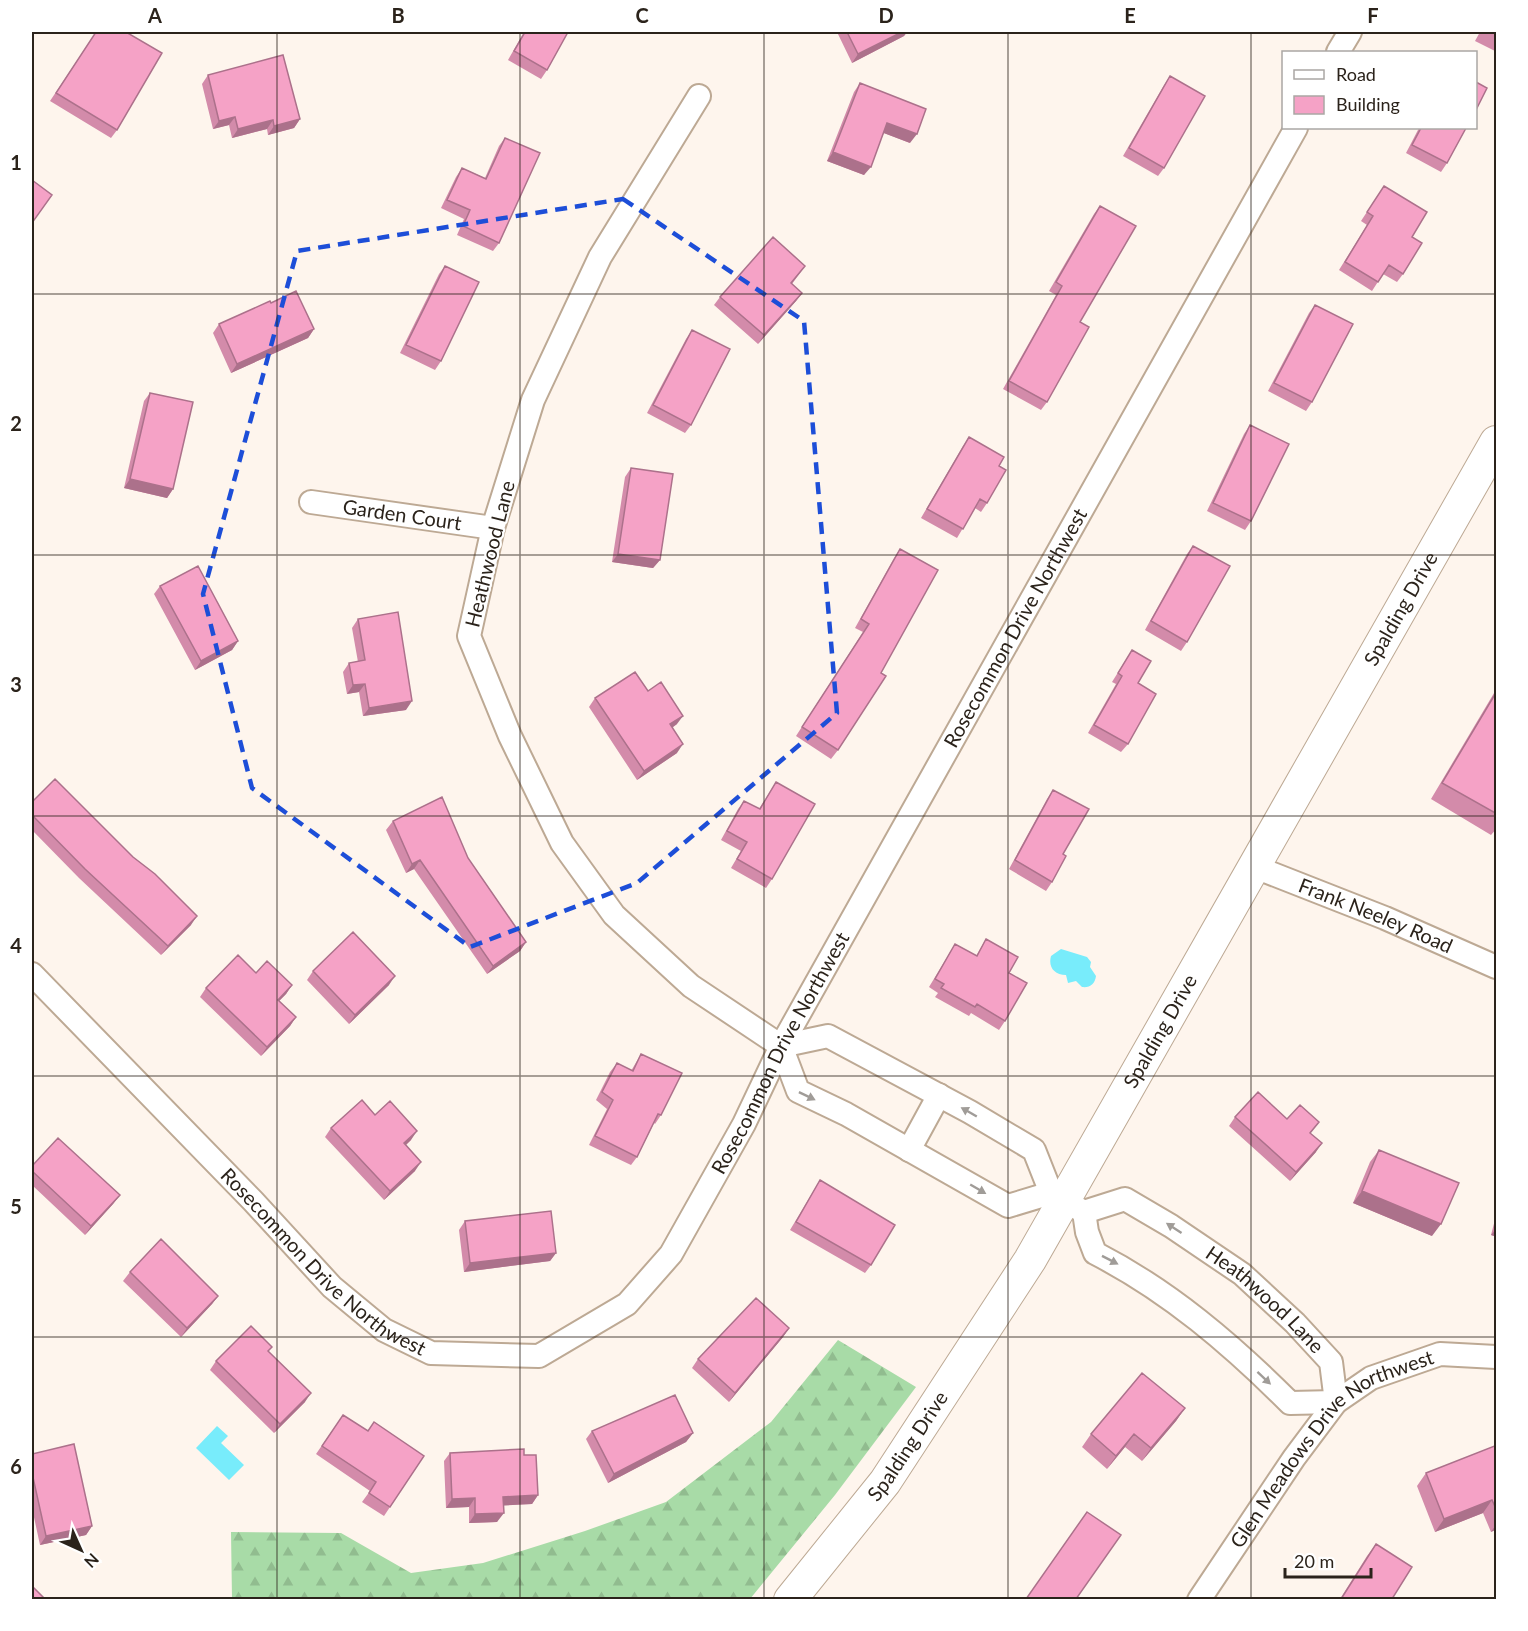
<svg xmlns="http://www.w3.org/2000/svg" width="1528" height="1631" viewBox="0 0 1528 1631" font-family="Lato,sans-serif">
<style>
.forest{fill:url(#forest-firs)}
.water{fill:#78ecfb}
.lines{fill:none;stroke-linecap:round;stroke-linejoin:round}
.minor-casing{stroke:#bda994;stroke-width:26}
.secondary-casing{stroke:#bda994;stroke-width:34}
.minor{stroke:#fff;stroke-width:22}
.secondary{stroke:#fff;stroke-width:32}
.wall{fill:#d38baa}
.shaded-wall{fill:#ac718b}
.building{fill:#f5a2c6;stroke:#ac718b;stroke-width:1.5}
.oneway{fill:#a09c98}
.marked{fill:none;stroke:#1d4ed8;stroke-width:4.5;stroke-dasharray:12 8;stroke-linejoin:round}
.grid{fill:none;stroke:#2b231b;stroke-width:1.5;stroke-opacity:0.55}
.labels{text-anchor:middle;stroke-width:4.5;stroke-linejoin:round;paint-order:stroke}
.street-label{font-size:20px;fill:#2b231b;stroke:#fff}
.neatline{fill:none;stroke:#2b231b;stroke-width:2}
.grid-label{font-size:20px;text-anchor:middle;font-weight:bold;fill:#2b231b}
</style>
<defs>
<pattern id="forest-firs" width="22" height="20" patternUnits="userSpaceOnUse" patternTransform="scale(1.5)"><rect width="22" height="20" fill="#a8dba7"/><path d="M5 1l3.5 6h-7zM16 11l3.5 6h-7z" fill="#91bc8f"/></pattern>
</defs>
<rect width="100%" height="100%" fill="#fef5ed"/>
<!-- forest -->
<path class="forest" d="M 838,1340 L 916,1387 L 835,1495 L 750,1599 L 232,1599 L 231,1532 L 341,1533 L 411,1573 L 483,1563 L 585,1531 L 666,1502 L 771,1422 Z"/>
<!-- water -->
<path class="water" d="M 1061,949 L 1087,957 L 1091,962 L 1090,967 L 1096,976 C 1095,984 1090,988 1082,987 L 1076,981 L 1068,983 L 1066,975 C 1054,975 1048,967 1051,956 Z
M 217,1426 L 228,1436 L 221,1443 L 244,1465 L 229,1480 L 196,1448 Z"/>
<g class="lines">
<!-- minor casing -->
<g class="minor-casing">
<g id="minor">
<path d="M 1338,52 L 1350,32"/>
<path d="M 699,96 L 600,257 L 533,400 L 493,528 L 469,636 L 510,736 L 562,843 L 614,915 L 691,986 L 781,1046 L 798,1091 L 846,1114 L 1008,1206 L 1051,1193"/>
<path id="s1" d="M 311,502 L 493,528"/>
<path id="s2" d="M 1255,867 L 1385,918 L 1496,967"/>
<path id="s3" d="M 32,974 L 253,1201 L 332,1287 L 384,1330 L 431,1353 L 539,1356 L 627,1304 L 671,1254 L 744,1124 L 781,1046 L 1296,128"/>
<path d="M 781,1046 L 828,1036 L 970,1112 L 1034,1150 L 1051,1193 L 1084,1212 L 1087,1232 L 1095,1253 C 1169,1291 1231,1344 1290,1403 L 1336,1402"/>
<path d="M 909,1150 L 939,1095"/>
<path id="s4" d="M 1084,1212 L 1125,1199 L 1171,1226 L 1242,1274 L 1295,1323 L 1331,1362 L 1336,1402"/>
<path id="s5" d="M 1199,1600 L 1294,1458 L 1336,1402 L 1371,1378 L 1440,1354 L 1496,1357"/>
</g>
</g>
<!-- secondary casing -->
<g class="secondary-casing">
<g id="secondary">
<path id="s6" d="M 790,1600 L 885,1482 L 1030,1260 L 1496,442"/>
</g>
</g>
<!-- minor -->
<use href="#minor" class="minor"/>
<!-- secondary -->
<use href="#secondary" class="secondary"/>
</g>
<!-- wall -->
<path class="wall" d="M 96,32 L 117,130 L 111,138 L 50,101 Z
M 524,32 L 568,32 L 547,70 L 541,79 L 508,60 Z
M 837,32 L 907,32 L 904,36 L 852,63 Z
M 1480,32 L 1497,32 L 1497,52 L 1475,41 Z
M 208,75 L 300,119 L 294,128 L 268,135 L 267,129 L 232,138 L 229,125 L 213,129 L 202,84 Z
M 1170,76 L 1164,168 L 1158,176 L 1123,156 L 1164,85 Z
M 860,83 L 910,143 L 884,133 L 864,175 L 827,161 L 854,92 Z
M 1419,128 L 1466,128 L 1447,163 L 1441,172 L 1406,153 Z
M 505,138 L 499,243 L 493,251 L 457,235 L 464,219 L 441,208 L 456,177 L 462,168 L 485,178 L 499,146 Z
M 1384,186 L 1412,237 L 1403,274 L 1397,282 L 1383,274 L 1372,291 L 1339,270 L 1367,225 L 1361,221 Z
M 1100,206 L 1080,322 L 1047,402 L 1041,410 L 1003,389 L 1056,295 L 1049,291 L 1094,214 Z
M 445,266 L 441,361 L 435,370 L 400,353 L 439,274 Z
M 805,266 L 792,284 L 802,293 L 796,301 L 758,344 L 714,305 L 720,297 Z
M 271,303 L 314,329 L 308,338 L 231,373 L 213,333 L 219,324 Z
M 1315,305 L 1312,402 L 1306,411 L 1268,391 L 1309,313 Z
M 692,330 L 691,425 L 685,433 L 647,413 L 686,339 Z
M 150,393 L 173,489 L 167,498 L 124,488 L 144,401 Z
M 1250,425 L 1251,521 L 1245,530 L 1207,511 L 1244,434 Z
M 969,437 L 999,466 L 987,503 L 981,512 L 975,508 L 957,538 L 921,518 L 963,446 Z
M 631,468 L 660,560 L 653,568 L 612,562 L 625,477 Z
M 1193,546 L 1187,642 L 1181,651 L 1145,630 L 1187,554 Z
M 900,549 L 838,750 L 831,759 L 796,736 L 863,632 L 855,628 L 894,558 Z
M 160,586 L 238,641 L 232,650 L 195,670 L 154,594 Z
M 358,619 L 406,710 L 363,716 L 359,692 L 347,694 L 343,672 L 349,663 L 358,662 L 352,628 Z
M 1132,650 L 1128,744 L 1121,752 L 1088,733 L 1116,684 L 1112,682 Z
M 1497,688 L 1497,828 L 1491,835 L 1431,799 Z
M 648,691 L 677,724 L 672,728 L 677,753 L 637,780 L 589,707 L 595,698 Z
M 776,782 L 772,879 L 766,888 L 731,868 L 741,851 L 721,840 L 738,809 L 744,801 L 759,809 Z
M 1053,790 L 1063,854 L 1052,882 L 1046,891 L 1009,869 L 1047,799 Z
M 32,802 L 191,925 L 161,955 L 79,878 L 32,830 Z
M 393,821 L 468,858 L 526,942 L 520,951 L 487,974 L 414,869 L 406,873 L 386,830 Z
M 986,939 L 1009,973 L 1005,1021 L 999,1030 L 971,1013 L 969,1016 L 935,997 L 938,993 L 929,987 L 955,944 L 976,956 Z
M 313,971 L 389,985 L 349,1024 L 307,980 Z
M 256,973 L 292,985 L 286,994 L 279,1001 L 296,1017 L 290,1026 L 261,1056 L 200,997 L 206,988 Z
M 641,1054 L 661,1115 L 655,1124 L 654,1123 L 637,1157 L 631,1165 L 589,1145 L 607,1109 L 596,1100 L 610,1072 L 617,1063 L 631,1071 Z
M 375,1115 L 411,1140 L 406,1145 L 415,1171 L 384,1200 L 325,1137 L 331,1128 Z
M 1235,1117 L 1287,1119 L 1311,1134 L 1316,1152 L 1290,1181 L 1229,1126 Z
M 1379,1150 L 1432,1236 L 1353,1203 L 1370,1162 Z
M 32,1166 L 120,1195 L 113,1204 L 85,1235 L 32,1185 Z
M 820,1180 L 871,1265 L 865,1273 L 790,1230 Z
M 1497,1212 L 1497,1237 L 1491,1235 Z
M 465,1221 L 556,1253 L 550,1261 L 464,1272 L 459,1230 Z
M 130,1272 L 218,1296 L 212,1304 L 181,1337 L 123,1281 Z
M 789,1328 L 783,1337 L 729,1402 L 692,1368 L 698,1359 Z
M 269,1352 L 305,1402 L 274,1433 L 210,1370 L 216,1361 Z
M 1185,1408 L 1176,1421 L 1142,1461 L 1125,1447 L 1107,1469 L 1082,1447 L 1091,1434 Z
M 343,1415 L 368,1431 L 424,1456 L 384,1516 L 362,1502 L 370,1491 L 316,1454 Z
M 592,1431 L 693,1433 L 686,1442 L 608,1483 L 586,1439 Z
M 1497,1445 L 1497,1529 L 1491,1532 L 1483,1513 L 1435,1532 L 1417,1486 L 1426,1473 Z
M 450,1453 L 538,1495 L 532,1504 L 503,1505 L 497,1522 L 469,1523 L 469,1507 L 446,1508 L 444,1461 Z
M 32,1454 L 92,1526 L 86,1535 L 40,1545 L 32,1508 Z
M 1376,1544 L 1392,1599 L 1340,1599 L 1367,1556 Z"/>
<!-- shaded-wall -->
<path class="shaded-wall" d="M 902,32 L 907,32 L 904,36 L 852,63 L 858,54 Z
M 235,117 L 229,125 L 213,129 L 219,121 Z
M 300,119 L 294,128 L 268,135 L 274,126 Z
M 273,120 L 267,129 L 232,138 L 238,129 Z
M 887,123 L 917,134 L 910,143 L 881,132 Z
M 833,152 L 871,167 L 864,175 L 827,161 Z
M 802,293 L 796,301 L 758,344 L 764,335 Z
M 314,329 L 308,338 L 231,373 L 237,364 Z
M 130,479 L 173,489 L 167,498 L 124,488 Z
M 618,554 L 660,560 L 653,568 L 612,562 Z
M 238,641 L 232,650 L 195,670 L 201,661 Z
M 365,684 L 359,692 L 347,694 L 353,685 Z
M 412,701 L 406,710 L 363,716 L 369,708 Z
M 683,716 L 677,724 L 664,733 L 670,724 Z
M 683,744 L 677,753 L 637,780 L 644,771 Z
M 420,860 L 414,869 L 406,873 L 412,864 Z
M 197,916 L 191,925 L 161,955 L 168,946 Z
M 526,942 L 520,951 L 487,974 L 493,966 Z
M 395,976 L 389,985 L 349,1024 L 355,1015 Z
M 292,985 L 286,994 L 272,1008 L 278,1000 Z
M 296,1017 L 290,1026 L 261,1056 L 267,1047 Z
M 417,1131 L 411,1140 L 398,1152 L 404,1143 Z
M 1322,1143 L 1316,1152 L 1290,1181 L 1296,1172 Z
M 421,1162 L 415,1171 L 384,1200 L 390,1191 Z
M 1362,1191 L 1441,1224 L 1432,1236 L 1353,1203 Z
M 120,1195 L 113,1204 L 85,1235 L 91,1226 Z
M 1497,1228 L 1497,1237 L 1491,1235 Z
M 556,1253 L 550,1261 L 464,1272 L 470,1263 Z
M 218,1296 L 212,1304 L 181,1337 L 187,1328 Z
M 789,1328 L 783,1337 L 729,1402 L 735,1393 Z
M 311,1393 L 305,1402 L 274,1433 L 280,1424 Z
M 1185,1408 L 1176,1421 L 1142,1461 L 1151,1448 Z
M 693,1433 L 686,1442 L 608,1483 L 614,1474 Z
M 1134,1434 L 1125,1447 L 1107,1469 L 1116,1456 Z
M 538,1495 L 532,1504 L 497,1506 L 503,1497 Z
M 475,1498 L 469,1507 L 446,1508 L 452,1499 Z
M 1492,1500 L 1483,1513 L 1435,1532 L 1444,1519 Z
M 504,1513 L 497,1522 L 469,1523 L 475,1514 Z
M 1497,1523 L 1497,1529 L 1491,1532 Z
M 92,1526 L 86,1535 L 40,1545 L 46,1536 Z"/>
<!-- building -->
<path class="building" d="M 96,32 L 126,32 L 162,53 L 117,130 L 56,93 Z
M 525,32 L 568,32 L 547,70 L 514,51 Z
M 847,32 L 902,32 L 858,54 Z
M 283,55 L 300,119 L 274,126 L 273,120 L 238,129 L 235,117 L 219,121 L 208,75 Z
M 1170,76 L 1205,96 L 1164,168 L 1129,148 Z
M 1476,82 L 1487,88 L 1476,110 Z
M 860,83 L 926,109 L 917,134 L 887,123 L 871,167 L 833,152 Z
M 1421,128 L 1466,128 L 1447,163 L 1412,145 Z
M 505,138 L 540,153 L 499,243 L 463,226 L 470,210 L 447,200 L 462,168 L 486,179 Z
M 32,180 L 52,195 L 32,223 Z
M 1384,186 L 1427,212 L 1412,237 L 1422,243 L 1403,274 L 1389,265 L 1378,282 L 1345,262 L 1373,216 L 1367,212 Z
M 1100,206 L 1136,226 L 1080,322 L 1089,327 L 1047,402 L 1009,381 L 1062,286 L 1056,282 Z
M 773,237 L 805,266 L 791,283 L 802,293 L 764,335 L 720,297 Z
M 445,266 L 479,282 L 441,361 L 406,345 Z
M 296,291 L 314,329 L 237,364 L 219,324 L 270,301 L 271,303 Z
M 1315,305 L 1353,324 L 1312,402 L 1274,383 Z
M 692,330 L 730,349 L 691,425 L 653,405 Z
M 150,393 L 193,402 L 173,489 L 130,479 Z
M 1250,425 L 1289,444 L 1251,521 L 1213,503 Z
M 969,437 L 1004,457 L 999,466 L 1006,470 L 987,503 L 980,499 L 963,529 L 927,509 Z
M 631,468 L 673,474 L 660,560 L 618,554 Z
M 1193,546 L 1230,566 L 1187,642 L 1151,621 Z
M 900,549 L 938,570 L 881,673 L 886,676 L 838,750 L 802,727 L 869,624 L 861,619 Z
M 198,566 L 238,641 L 201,661 L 160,586 Z
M 398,612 L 412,701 L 369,708 L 365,684 L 353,685 L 349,663 L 365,660 L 358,619 Z
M 1132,650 L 1151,661 L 1138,683 L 1156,694 L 1128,744 L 1094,725 L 1122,676 L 1118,673 Z
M 635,672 L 648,691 L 661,682 L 683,716 L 670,724 L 683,744 L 644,771 L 595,698 Z
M 1497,691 L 1497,814 L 1442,783 Z
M 55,779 L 133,857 L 155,874 L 197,916 L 168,946 L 85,869 L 32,815 L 32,802 Z
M 776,782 L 815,804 L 772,879 L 737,859 L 747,842 L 727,831 L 744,801 L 760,809 Z
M 1053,790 L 1089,809 L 1063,854 L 1066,856 L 1052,882 L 1015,860 Z
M 442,797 L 468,858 L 526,942 L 493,966 L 420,860 L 412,864 L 393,821 Z
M 353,932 L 395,976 L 355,1015 L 313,971 Z
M 986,939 L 1018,957 L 1009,973 L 1027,983 L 1005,1021 L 977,1004 L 975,1007 L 941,988 L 944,984 L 935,979 L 955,944 L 977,956 Z
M 238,955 L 256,973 L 267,961 L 292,985 L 278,1000 L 296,1017 L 267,1047 L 206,988 Z
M 641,1054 L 682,1073 L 661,1115 L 658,1114 L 637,1157 L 595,1136 L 613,1100 L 602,1092 L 617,1063 L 633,1071 Z
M 1258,1092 L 1287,1119 L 1300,1105 L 1319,1122 L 1310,1133 L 1322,1143 L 1296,1172 L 1235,1117 Z
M 362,1100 L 375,1115 L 390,1101 L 417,1131 L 404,1143 L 421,1162 L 390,1191 L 331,1128 Z
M 58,1138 L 120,1195 L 91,1226 L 32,1171 L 32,1166 Z
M 1379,1150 L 1459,1183 L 1441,1224 L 1362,1191 Z
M 820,1180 L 895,1225 L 871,1265 L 796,1222 Z
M 551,1211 L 556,1253 L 470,1263 L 465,1221 Z
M 161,1239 L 218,1296 L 187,1328 L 130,1272 Z
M 756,1298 L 789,1328 L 735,1393 L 698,1359 Z
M 251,1326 L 272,1347 L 268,1351 L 311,1393 L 280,1424 L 216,1361 Z
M 1142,1373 L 1185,1408 L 1151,1448 L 1134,1434 L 1116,1456 L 1091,1434 Z
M 675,1395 L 693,1433 L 614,1474 L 592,1431 Z
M 343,1415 L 368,1431 L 374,1422 L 424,1456 L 390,1507 L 369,1493 L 376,1482 L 322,1446 Z
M 74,1444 L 92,1526 L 46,1536 L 32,1473 L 32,1454 Z
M 1497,1445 L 1497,1511 L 1492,1500 L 1444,1519 L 1426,1473 Z
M 524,1449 L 524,1455 L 536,1455 L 538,1495 L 503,1497 L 504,1513 L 475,1514 L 475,1498 L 452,1499 L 450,1453 Z
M 1087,1512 L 1121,1535 L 1076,1599 L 1026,1599 Z
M 1376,1544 L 1412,1567 L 1392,1599 L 1341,1599 Z
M 32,1586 L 45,1599 L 32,1599 Z"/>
<!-- one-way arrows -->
<defs><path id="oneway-solid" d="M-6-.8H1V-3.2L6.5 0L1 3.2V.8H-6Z" transform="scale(1.5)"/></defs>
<g class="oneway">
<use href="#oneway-solid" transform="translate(807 1096) rotate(26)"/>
<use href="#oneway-solid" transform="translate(969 1112) rotate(-150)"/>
<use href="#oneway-solid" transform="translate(978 1189) rotate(30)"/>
<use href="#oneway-solid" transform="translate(1174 1228) rotate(-147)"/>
<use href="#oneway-solid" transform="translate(1110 1260) rotate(27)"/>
<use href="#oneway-solid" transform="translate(1264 1378) rotate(43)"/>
</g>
<!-- marked area -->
<path class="marked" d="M 623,199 L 804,321 L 837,713 L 637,883 L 470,947 L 252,788 L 203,594 L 297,251 Z"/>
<!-- grid -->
<path class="grid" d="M 277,32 L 277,1600M 520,32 L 520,1600M 764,32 L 764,1600M 1008,32 L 1008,1600M 1251,32 L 1251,1600M 32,294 L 1496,294M 32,555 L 1496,555M 32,816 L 1496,816M 32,1076 L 1496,1076M 32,1337 L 1496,1337"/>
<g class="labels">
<!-- street labels -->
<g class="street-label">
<text dy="7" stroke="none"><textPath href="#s1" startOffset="92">Garden Court</textPath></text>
<text transform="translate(490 554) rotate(-76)" y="7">Heathwood Lane</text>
<text dy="7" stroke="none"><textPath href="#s6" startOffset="1166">Spalding Drive</textPath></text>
<text dy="7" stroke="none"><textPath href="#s3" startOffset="1545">Rosecommon Drive Northwest</textPath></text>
<text dy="7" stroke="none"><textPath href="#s2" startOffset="130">Frank Neeley Road</textPath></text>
<text dy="7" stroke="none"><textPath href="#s6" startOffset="680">Spalding Drive</textPath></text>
<text dy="7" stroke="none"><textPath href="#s3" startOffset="1059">Rosecommon Drive Northwest</textPath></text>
<text dy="7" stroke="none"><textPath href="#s3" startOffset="411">Rosecommon Drive Northwest</textPath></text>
<text dy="7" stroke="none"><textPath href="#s4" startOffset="216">Heathwood Lane</textPath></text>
<text dy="7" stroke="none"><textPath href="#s6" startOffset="194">Spalding Drive</textPath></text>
<text dy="7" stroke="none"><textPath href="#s5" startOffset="207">Glen Meadows Drive Northwest</textPath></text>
</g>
</g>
<!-- border -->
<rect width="1528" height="1631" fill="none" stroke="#ffffff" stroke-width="66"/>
<!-- legend -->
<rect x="1282" y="51" width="195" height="78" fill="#ffffff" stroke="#aaa7a4" stroke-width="1.5"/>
<rect x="1294" y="70" width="30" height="9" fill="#ffffff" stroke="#aaa7a4" stroke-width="1.5"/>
<text x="1336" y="81" font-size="18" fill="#2b231b">Road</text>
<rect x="1294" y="96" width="30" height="18" fill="#f5a2c6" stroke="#aaa7a4" stroke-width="1.5"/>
<text x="1336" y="111" font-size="18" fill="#2b231b">Building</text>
<!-- north arrow -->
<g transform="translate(81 1550) rotate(135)" stroke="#ffffff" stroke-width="4.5" paint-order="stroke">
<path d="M0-4.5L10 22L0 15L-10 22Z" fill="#2b231b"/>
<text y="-9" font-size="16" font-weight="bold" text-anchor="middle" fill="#2b231b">N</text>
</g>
<!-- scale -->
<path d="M1285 1568v9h86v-9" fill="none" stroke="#2b231b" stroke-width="3"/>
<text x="1294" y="1568" font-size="18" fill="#2b231b" stroke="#ffffff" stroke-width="4.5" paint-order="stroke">20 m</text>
<rect x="33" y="33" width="1462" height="1565" class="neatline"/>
<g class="grid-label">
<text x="155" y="23">A</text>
<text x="398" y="23">B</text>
<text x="642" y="23">C</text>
<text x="886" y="23">D</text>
<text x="1130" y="23">E</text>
<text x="1373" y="23">F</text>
<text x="16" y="170">1</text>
<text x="16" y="431">2</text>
<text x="16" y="692">3</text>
<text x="16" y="953">4</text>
<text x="16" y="1214">5</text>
<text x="16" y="1474">6</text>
</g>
</svg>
